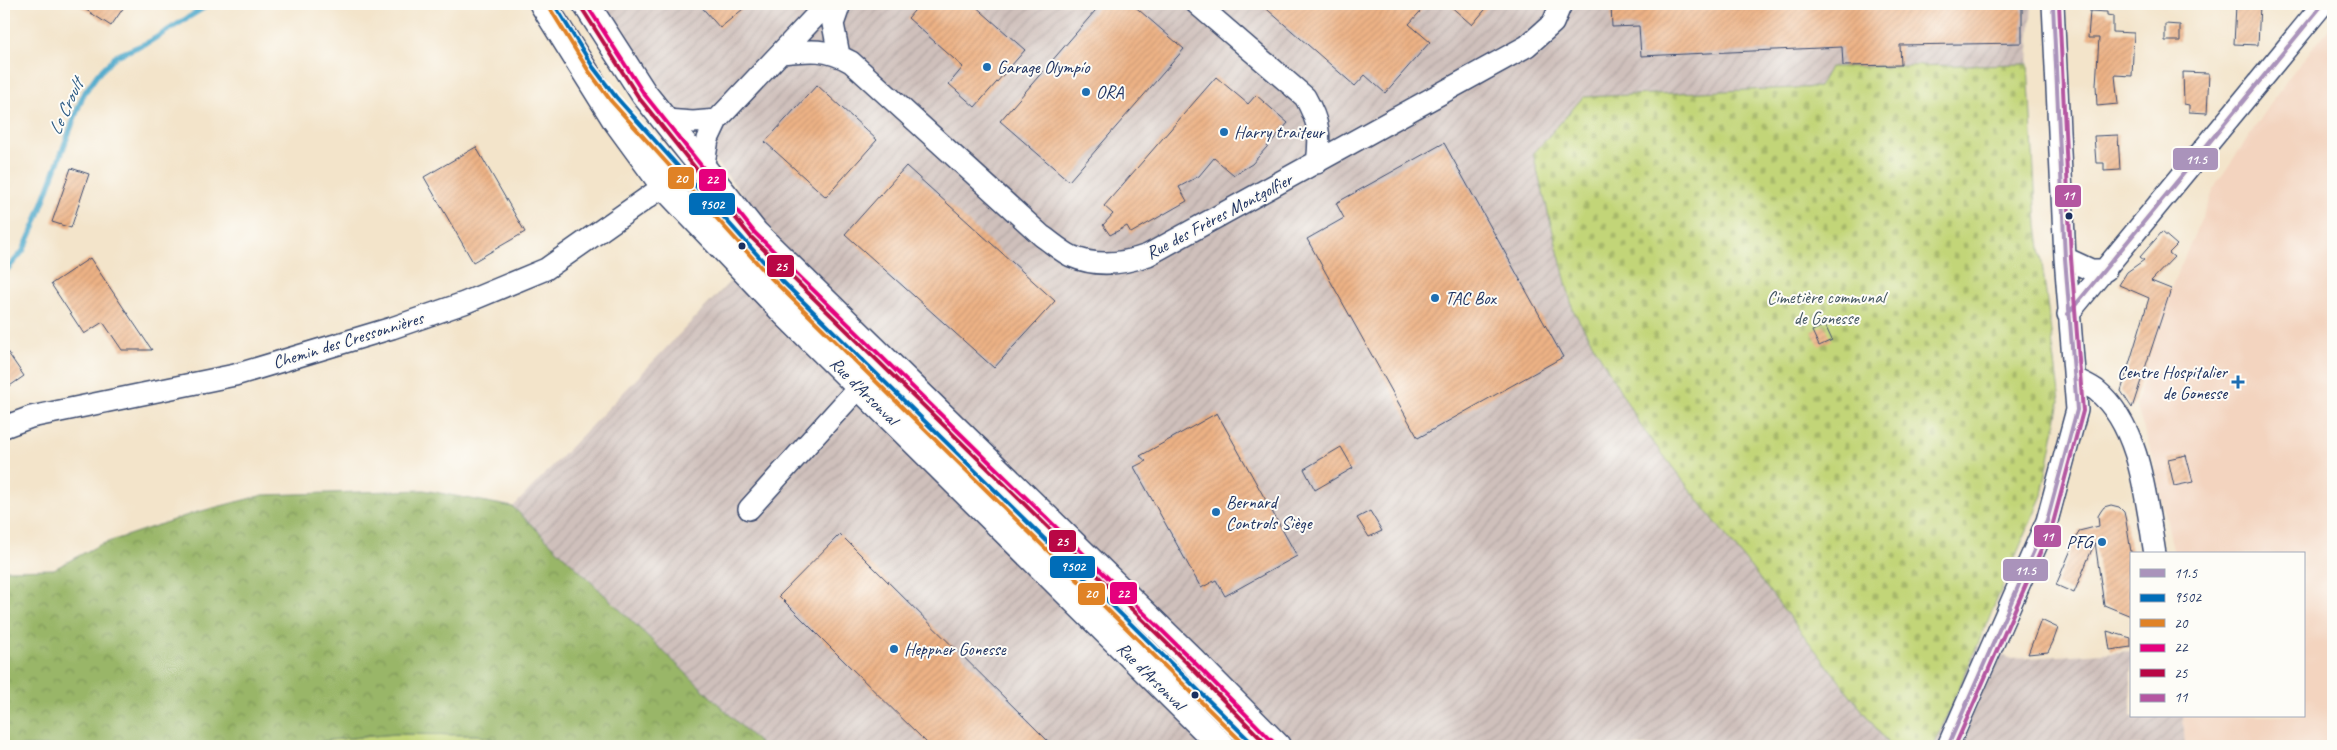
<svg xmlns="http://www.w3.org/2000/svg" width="2337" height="750" viewBox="0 0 2337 750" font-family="Caveat,sans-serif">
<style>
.built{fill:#f3d4bf}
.industrial{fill:url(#industrial-furrows)}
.grass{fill:#c2d578;stroke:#6e826b}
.forest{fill:url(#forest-crowns);stroke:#5a7263}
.cemetery{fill:url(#cemetery-stones);stroke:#6e826b}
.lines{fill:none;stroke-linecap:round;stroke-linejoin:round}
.stream{stroke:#4da9cb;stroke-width:5.5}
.building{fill:url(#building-hatch)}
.minor-casing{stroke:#3b4a6e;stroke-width:24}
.major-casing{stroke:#3b4a6e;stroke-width:29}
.minor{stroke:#fff;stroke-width:21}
.major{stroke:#fff;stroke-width:26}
.bus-1-casing{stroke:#fdfcf7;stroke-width:8}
.bus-2-casing{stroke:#fdfcf7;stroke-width:8}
.bus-3-casing{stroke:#fdfcf7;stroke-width:8}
.bus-4-casing{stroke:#fdfcf7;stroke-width:8}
.bus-5-casing{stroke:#fdfcf7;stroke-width:8}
.bus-6-casing{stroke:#fdfcf7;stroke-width:8}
.bus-1{stroke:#aa93bb;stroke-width:4}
.bus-2{stroke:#006db8;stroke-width:4}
.bus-3{stroke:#e08225;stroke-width:4}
.bus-4{stroke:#e5007d;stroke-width:4}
.bus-5{stroke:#b90745;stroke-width:4}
.bus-6{stroke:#b456a1;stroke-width:4}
.poi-dot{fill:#1f6fb2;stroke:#fdfcf7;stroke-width:2}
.bus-dot{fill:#1b2f5e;stroke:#fdfcf7;stroke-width:2}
.labels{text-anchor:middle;stroke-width:4;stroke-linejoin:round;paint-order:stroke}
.poi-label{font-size:18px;fill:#1b2f5e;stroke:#fdfcf7;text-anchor:start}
.street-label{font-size:18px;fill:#1b2f5e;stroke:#fdfcf7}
.park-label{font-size:18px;fill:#455864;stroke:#fdfcf7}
.water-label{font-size:19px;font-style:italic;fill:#2c5a84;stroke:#fdfcf7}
.line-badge{stroke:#fdfcf7;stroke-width:2}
.badge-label{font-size:14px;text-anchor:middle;font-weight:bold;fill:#fff}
</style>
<defs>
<pattern id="industrial-furrows" width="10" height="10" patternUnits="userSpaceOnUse" patternTransform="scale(1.25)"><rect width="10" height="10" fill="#cfc0bb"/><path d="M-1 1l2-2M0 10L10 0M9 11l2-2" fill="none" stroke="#b1a5a3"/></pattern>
<pattern id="forest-crowns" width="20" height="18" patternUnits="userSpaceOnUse" patternTransform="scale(1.25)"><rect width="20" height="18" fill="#99b668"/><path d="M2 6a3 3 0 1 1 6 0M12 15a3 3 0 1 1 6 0" fill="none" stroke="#7c9459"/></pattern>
<pattern id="cemetery-stones" width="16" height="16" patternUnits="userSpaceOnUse" patternTransform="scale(1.25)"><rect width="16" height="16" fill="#c2d578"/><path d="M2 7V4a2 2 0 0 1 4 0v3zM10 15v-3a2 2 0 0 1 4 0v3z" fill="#a6b76a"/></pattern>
<pattern id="building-hatch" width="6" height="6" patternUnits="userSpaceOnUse" patternTransform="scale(1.25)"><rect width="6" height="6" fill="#edb285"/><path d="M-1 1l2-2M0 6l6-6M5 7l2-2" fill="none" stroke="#cb9975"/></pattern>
</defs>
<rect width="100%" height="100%" fill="#fdfcf7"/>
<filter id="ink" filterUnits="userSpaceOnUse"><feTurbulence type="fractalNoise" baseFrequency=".02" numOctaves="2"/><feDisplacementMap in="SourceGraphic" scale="10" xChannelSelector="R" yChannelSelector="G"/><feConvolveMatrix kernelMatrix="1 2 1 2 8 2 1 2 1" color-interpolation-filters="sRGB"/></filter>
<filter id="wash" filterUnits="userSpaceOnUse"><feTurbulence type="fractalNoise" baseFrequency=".0096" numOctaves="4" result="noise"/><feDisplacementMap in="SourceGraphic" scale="20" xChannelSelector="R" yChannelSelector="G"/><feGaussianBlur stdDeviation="1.12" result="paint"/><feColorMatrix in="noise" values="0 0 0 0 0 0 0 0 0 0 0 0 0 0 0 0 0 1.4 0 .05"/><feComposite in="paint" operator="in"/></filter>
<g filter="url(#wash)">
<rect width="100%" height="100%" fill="#f3e4ca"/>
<!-- built -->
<path class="built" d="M 2333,24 L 2333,746 L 2185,746 L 2183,716 L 2303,716 L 2303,554 L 2174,554 L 2153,458 L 2136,405 L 2164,304 L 2217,183 L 2289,77 Z"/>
<!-- industrial -->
<path class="industrial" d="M 602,4 L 2032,4 L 2028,64 L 1830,67 L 1819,87 L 1583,97 L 1573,310 L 1642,428 L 1890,746 L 762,746 L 513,507 L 775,235 L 651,82 Z
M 1976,646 L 2013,659 L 2131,651 L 2131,716 L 2183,716 L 2185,746 L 1934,746 Z"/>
<!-- grass -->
<path class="grass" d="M 395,734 L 477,735 L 518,746 L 297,746 L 329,740 Z"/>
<!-- forest -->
<path class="forest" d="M 424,490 L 513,507 L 762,746 L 518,746 L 477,735 L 395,734 L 329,740 L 297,746 L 4,746 L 4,570 L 54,569 L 99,545 L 194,513 L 263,495 Z"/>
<!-- cemetery -->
<path class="cemetery" d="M 2028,64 L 2037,225 L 2060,401 L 2042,495 L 1934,746 L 1890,746 L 1642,428 L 1573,310 L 1533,154 L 1583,97 L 1819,87 L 1830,67 Z"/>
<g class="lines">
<!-- stream -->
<path class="stream" d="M 4,273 L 23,251 L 34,227 L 83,95 L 97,75 L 116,56 L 149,42 L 210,4"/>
</g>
<g id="blocks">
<!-- building -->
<path class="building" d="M 77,4 L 126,4 L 111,26 Z
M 699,4 L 749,4 L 720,28 Z
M 920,4 L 973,4 L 1025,50 L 975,107 L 949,84 L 963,67 L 908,18 Z
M 1101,4 L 1132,4 L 1184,49 L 1069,181 L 1000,121 Z
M 1261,4 L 1427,4 L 1409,24 L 1430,42 L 1385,93 L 1365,75 L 1355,86 Z
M 1448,4 L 1490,4 L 1472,25 Z
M 1611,4 L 2022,4 L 2022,43 L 1900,45 L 1901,65 L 1843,66 L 1842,47 L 1641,56 L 1639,26 L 1612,27 Z
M 2236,5 L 2260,5 L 2258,45 L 2234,44 Z
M 2090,11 L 2107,12 L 2107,15 L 2113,16 L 2113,32 L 2134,33 L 2132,76 L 2115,75 L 2118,104 L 2097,106 L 2096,85 L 2099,38 L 2088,38 Z
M 2165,24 L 2180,25 L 2180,41 L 2165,41 Z
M 2183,72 L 2209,73 L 2207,113 L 2189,112 L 2189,105 L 2184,104 Z
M 1216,77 L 1248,104 L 1256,95 L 1288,123 L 1252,164 L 1234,175 L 1214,158 L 1199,176 L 1179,187 L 1187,201 L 1131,233 L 1127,226 L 1110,235 L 1103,225 L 1113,214 L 1104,206 Z
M 817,85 L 877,140 L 826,197 L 765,142 Z
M 2118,135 L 2120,170 L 2104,171 L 2104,163 L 2096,163 L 2094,136 Z
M 1444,143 L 1563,357 L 1418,438 L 1307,239 L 1344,218 L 1336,203 Z
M 476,147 L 525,232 L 473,262 L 424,177 Z
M 906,166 L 1055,301 L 994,368 L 845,234 Z
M 71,168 L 89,174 L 71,228 L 52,222 Z
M 2162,232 L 2177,245 L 2169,253 L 2174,257 L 2151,281 L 2171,289 L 2132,408 L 2121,391 L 2149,298 L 2119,285 L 2127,272 L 2144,260 L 2140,257 Z
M 90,258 L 152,350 L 122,350 L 103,322 L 84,334 L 51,284 Z
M 1825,325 L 1832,340 L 1819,346 L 1812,331 Z
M 4,347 L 24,376 L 4,390 Z
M 1217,413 L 1297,556 L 1225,596 L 1216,580 L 1201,588 L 1134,467 L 1146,461 L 1140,456 Z
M 1341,447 L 1353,468 L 1315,490 L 1304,469 Z
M 2186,455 L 2193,482 L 2174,486 L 2168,459 Z
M 2111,505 L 2119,507 L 2124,512 L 2126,521 L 2131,552 L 2131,616 L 2104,605 L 2095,542 L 2074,593 L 2056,585 L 2079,531 L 2099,526 L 2098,516 L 2101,511 L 2104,507 Z
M 1370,511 L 1382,531 L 1369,537 L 1357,518 Z
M 840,534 L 863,557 L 1053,746 L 930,746 L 841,658 L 779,596 Z
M 2041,620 L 2058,628 L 2053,642 L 2048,652 L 2028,654 Z
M 2107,631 L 2131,638 L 2131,647 L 2110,650 Z"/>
</g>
</g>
<g filter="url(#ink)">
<use href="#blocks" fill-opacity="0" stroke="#3b4a6e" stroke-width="1"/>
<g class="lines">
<!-- minor casing -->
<g class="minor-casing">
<path id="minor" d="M 1197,4 L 1305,97 C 1319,122 1321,135 1317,163
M 782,53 C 810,50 826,48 851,62 L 1042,236 C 1051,242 1061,251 1071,256 C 1096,267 1123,264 1148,255 L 1527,46 L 1553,23 L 1561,4
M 839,55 L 833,24 L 840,4
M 666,120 L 693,122 L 717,120
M 703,169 L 708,139 L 717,120 L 827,4
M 2065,258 L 2091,270 L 2106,270
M 2068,314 L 2323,4
M 2075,379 C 2082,382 2090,386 2096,390 C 2141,426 2146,501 2155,554
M 4,427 L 31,417 L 235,375 L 392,328 L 464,303 L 546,269 L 664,186
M 749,509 L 859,387
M 1948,746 L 2047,521 L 2077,410 L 2065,258 L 2053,4"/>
</g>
<!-- major casing -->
<g class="major-casing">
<path id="major" d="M 543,4 L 615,119 L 664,186 L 786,314 L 1222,746
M 586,4 L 644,94 L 755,233 L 1191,659 L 1277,746"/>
</g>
<!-- minor -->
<use href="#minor" class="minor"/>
<!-- major -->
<use href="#major" class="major"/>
<!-- bus-1 casing -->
<g class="bus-1-casing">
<path id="bus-1" d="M 2068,314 L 2323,4
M 1948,746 L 2047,521 L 2077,410 L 2065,258 L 2053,4"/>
</g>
<!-- bus-2 casing -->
<g class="bus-2-casing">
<path id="bus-2" d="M 554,4 L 593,67 L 616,97 L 771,270 L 1255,746"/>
</g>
<!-- bus-3 casing -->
<g class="bus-3-casing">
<path id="bus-3" d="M 549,7 L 588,70 L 611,101 L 767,274 L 1246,746"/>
</g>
<!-- bus-4 casing -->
<g class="bus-4-casing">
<path id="bus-4" d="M 586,4 L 644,94 L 755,233 L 1191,659 L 1277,746"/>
</g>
<!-- bus-5 casing -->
<g class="bus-5-casing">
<path id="bus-5" d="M 581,7 L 639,98 L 751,237 L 1187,663 L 1268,746"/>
</g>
<!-- bus-6 casing -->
<g class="bus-6-casing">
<path id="bus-6" d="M 1955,746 L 2053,523 L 2083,411 L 2071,258 L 2059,4"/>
</g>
<!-- bus-1 -->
<use href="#bus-1" class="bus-1"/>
<!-- bus-2 -->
<use href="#bus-2" class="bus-2"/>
<!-- bus-3 -->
<use href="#bus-3" class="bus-3"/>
<!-- bus-4 -->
<use href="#bus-4" class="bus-4"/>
<!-- bus-5 -->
<use href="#bus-5" class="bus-5"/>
<!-- bus-6 -->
<use href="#bus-6" class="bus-6"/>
</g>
</g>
<!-- markers -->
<g class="poi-dot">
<circle cx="987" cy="67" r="5"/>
<circle cx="1086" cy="92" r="5"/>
<circle cx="1224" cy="132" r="5"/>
<circle cx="1435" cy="298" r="5"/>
<path d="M2235.5 374.5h5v5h5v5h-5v5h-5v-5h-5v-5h5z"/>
<circle cx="1216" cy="512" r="5"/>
<circle cx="2102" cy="542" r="5"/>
<circle cx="894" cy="649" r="5"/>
</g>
<g class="bus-dot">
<circle cx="2069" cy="216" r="4.5"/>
<circle cx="742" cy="246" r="4.5"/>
<circle cx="1195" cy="695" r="4.5"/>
</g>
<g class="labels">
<!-- poi labels -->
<g class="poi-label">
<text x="997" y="73">Garage Olympío</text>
<text x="1096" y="98">ORA</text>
<text x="1234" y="138">Harry traiteur</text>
<text x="1445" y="304">TAC Box</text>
<text x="2227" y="378" text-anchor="end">Centre Hospitalier<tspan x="2227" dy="21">de Gonesse</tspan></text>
<text x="1226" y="508">Bernard<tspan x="1226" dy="21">Controls Siège</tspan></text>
<text x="2092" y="548" text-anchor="end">PFG</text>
<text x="904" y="655">Heppner Gonesse</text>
</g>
<!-- street labels -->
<g class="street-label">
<text transform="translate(1219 216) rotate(-28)" y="6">Rue des Frères Montgolfier</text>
<text transform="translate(348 340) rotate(-17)" y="6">Chemin des Cressonnières</text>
<text transform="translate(864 391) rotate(45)" y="6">Rue d'Arsonval</text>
<text transform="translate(1151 676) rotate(45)" y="6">Rue d'Arsonval</text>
</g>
<!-- park labels -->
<g class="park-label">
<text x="1826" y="303">Cimetière communal<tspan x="1826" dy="21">de Gonesse</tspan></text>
</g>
<!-- water labels -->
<g class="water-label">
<text transform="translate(65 107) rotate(-65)" y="7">Le Croult</text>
</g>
</g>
<g class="line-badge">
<rect x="2172" y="147" width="47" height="24" rx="5" fill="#aa93bb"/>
<rect x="667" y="166" width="28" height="24" rx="5" fill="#e08225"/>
<rect x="698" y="168" width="29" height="24" rx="5" fill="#e5007d"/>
<rect x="2054" y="184" width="28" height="24" rx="5" fill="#b456a1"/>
<rect x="688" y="192" width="48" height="24" rx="5" fill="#006db8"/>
<rect x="766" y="254" width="29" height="24" rx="5" fill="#b90745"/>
<rect x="2033" y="524" width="29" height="24" rx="5" fill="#b456a1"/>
<rect x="1048" y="529" width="29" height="24" rx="5" fill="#b90745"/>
<rect x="1049" y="555" width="47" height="24" rx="5" fill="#006db8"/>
<rect x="2002" y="558" width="47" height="24" rx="5" fill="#aa93bb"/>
<rect x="1109" y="581" width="29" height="24" rx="5" fill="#e5007d"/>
<rect x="1077" y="582" width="29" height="24" rx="5" fill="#e08225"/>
</g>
<g class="badge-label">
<text x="2196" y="164">11.5</text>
<text x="681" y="183">20</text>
<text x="712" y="184">22</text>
<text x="2068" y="200">11</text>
<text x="712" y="209">9502</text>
<text x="781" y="271">25</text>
<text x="2047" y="541">11</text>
<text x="1062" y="546">25</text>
<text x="1073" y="571">9502</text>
<text x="2025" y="575">11.5</text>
<text x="1123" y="598">22</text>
<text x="1091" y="598">20</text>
</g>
<!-- margin -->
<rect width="2337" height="750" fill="none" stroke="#fdfcf7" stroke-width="20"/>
<!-- legend -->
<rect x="2130" y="552" width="175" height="165" fill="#fdfcf7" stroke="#a3aaba"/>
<rect x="2140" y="569" width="25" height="8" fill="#aa93bb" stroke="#a3aaba"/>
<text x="2174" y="578" font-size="15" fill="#1b2f5e">11.5</text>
<rect x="2140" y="594" width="25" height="8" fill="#006db8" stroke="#a3aaba"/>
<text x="2174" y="602" font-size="15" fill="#1b2f5e">9502</text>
<rect x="2140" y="619" width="25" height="8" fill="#e08225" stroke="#a3aaba"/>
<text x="2174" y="628" font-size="15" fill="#1b2f5e">20</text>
<rect x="2140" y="644" width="25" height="8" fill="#e5007d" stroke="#a3aaba"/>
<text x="2174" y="652" font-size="15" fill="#1b2f5e">22</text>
<rect x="2140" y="669" width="25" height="8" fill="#b90745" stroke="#a3aaba"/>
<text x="2174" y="678" font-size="15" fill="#1b2f5e">25</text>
<rect x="2140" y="694" width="25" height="8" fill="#b456a1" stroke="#a3aaba"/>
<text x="2174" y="702" font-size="15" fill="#1b2f5e">11</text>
</svg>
